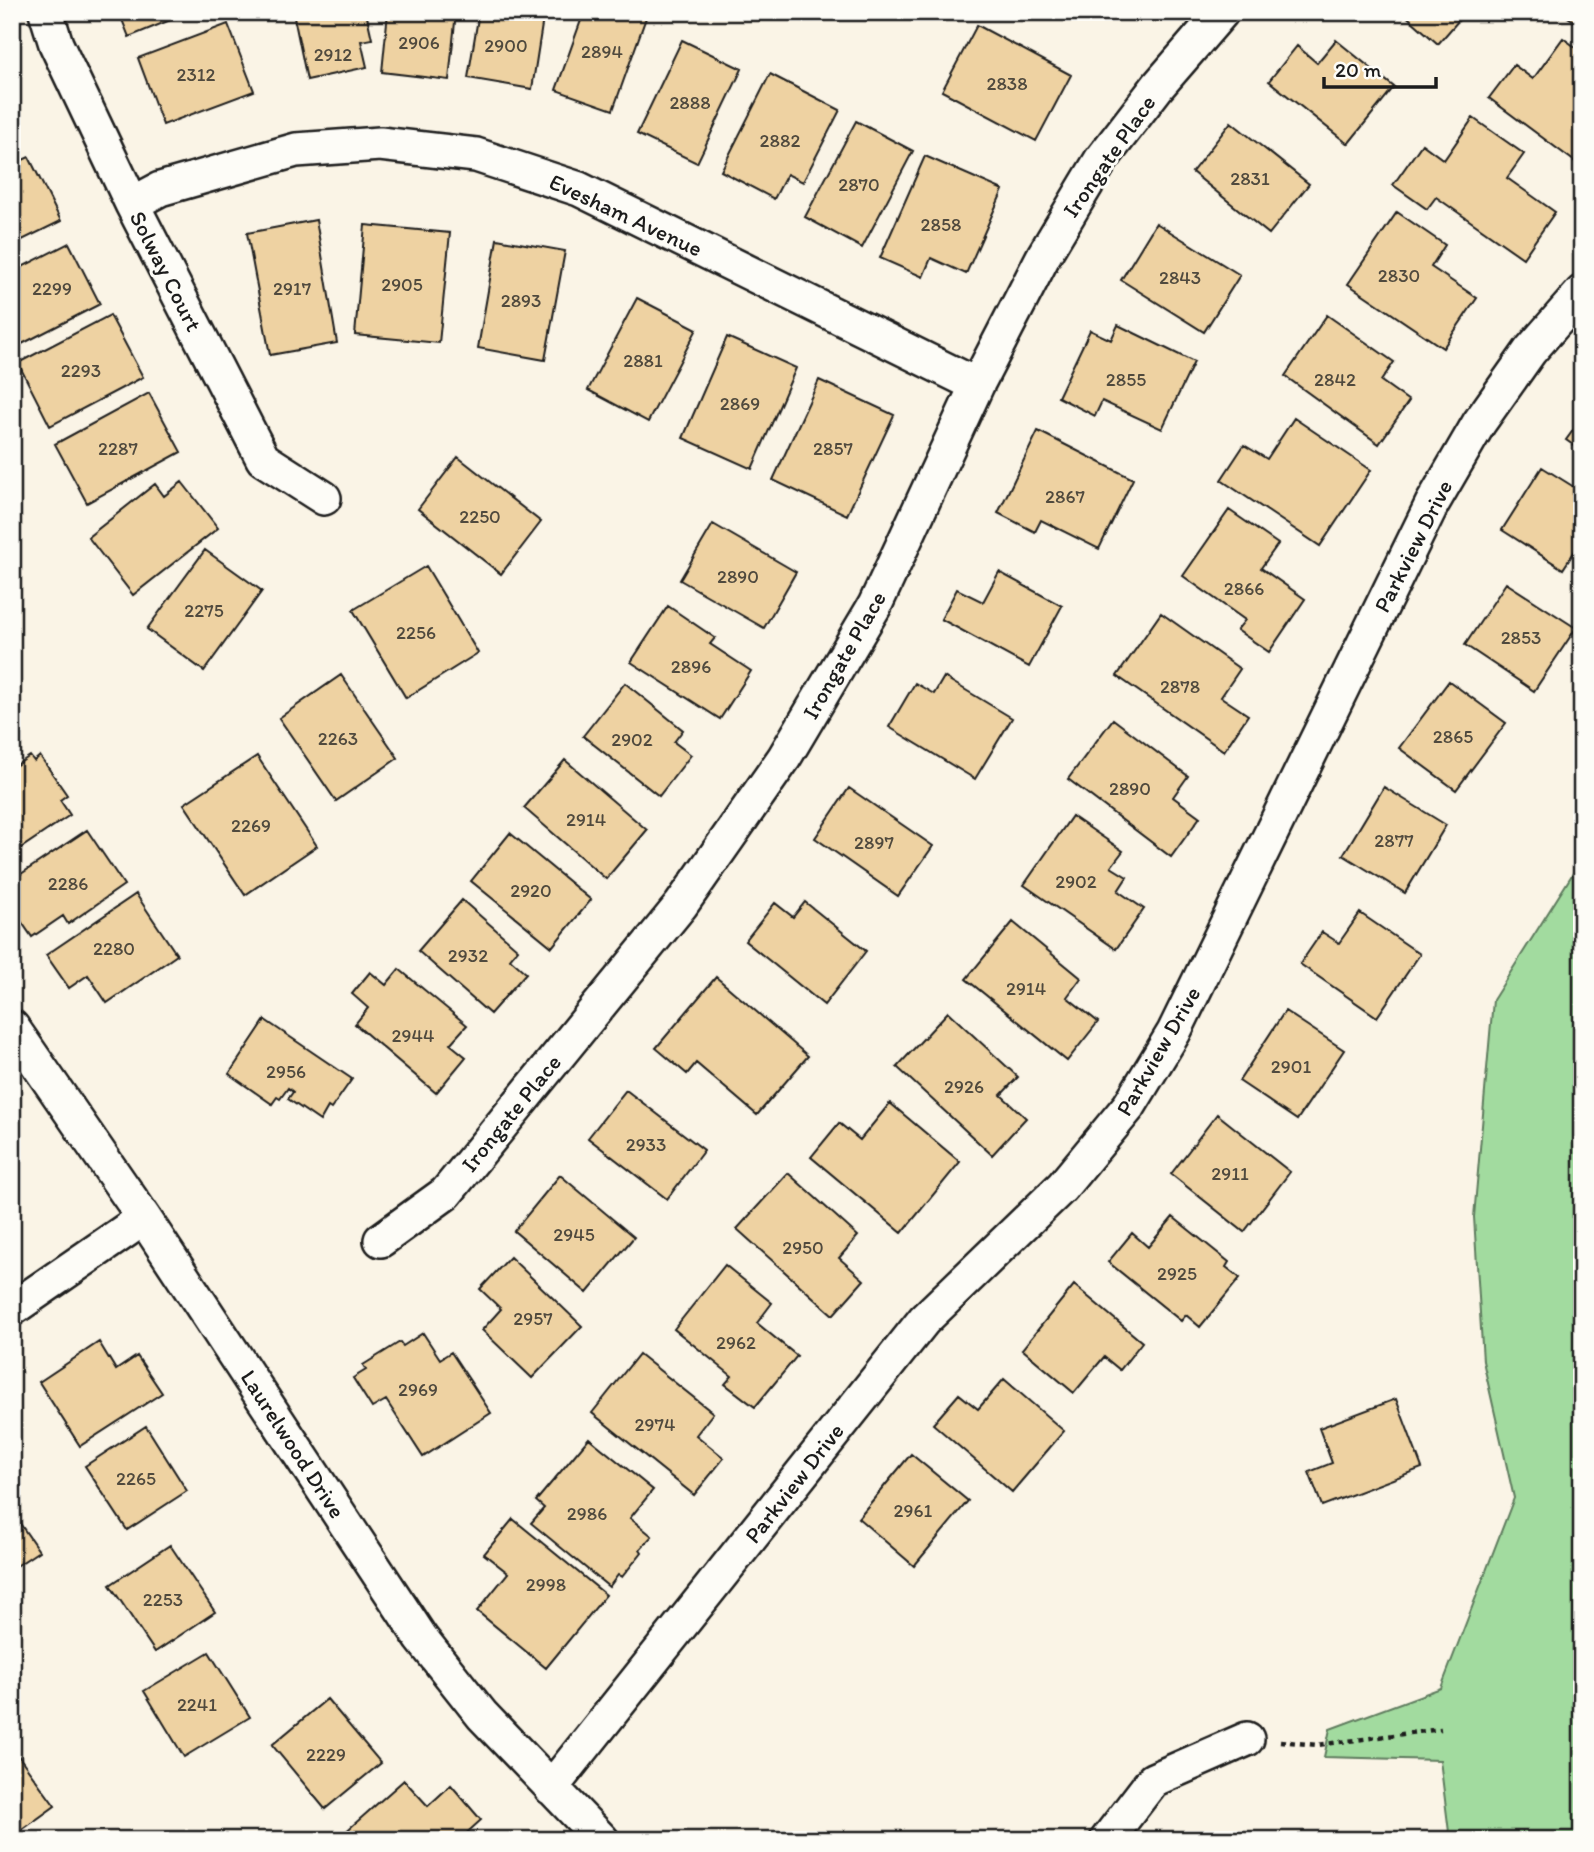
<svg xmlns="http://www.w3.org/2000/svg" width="1594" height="1852" viewBox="0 0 1594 1852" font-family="Itim,sans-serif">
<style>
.green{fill:#a2db9f;stroke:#5f7c5e;stroke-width:2}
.building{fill:#eed2a2;stroke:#1c1c1c;stroke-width:2}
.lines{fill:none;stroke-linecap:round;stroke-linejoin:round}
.street-casing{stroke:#1c1c1c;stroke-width:38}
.path{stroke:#1c1c1c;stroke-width:4.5;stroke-dasharray:5 5;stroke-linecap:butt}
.street{stroke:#fdfcf7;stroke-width:33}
.labels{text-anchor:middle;stroke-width:6;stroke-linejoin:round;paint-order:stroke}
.number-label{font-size:19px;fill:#504a3e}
.street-label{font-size:23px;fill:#1c1c1c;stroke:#fdfcf7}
</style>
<rect width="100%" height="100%" fill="#faf4e6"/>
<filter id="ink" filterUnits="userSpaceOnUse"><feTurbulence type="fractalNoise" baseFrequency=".0143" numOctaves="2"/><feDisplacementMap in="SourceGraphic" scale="14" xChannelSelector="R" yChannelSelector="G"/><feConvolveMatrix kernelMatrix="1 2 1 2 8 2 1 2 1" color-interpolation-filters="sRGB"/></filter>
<g filter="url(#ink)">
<!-- green -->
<path class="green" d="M 1582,859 L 1582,1840 L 1450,1840 L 1440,1760 L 1324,1757 L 1330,1729 L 1441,1688 L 1514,1498 L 1483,1361 L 1474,1217 L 1493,1000 Z"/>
<!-- building -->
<path class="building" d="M 119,12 L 190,12 L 129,37 Z
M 293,12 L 366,12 L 372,39 L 361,41 L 367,67 L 307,80 Z
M 388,12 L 456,12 L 449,80 L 382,72 Z
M 479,12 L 544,12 L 532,89 L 468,78 Z
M 584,12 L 648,12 L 613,110 L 556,90 Z
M 1402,12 L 1466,12 L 1438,44 Z
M 1561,12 L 1582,12 L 1582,27 Z
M 228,24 L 254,91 L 163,125 L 138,58 Z
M 977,25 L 1071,75 L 1036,141 L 942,91 Z
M 1563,38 L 1582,52 L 1582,167 L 1489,98 L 1514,65 L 1533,79 Z
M 682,40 L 742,69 L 697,163 L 637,134 Z
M 1336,40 L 1394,87 L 1348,144 L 1269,81 L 1297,46 L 1317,63 Z
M 770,74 L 840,110 L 803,182 L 787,174 L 774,199 L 721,171 Z
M 1473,118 L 1524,154 L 1507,178 L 1555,212 L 1523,258 L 1436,197 L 1427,209 L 1393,185 L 1422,144 L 1444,160 Z
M 856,121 L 913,151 L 862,248 L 805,217 Z
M 1231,122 L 1309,184 L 1269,234 L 1192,172 Z
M 925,156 L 1003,190 L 966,274 L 931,258 L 923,277 L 880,258 Z
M 29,157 L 61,221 L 12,245 L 12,165 Z
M 1397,212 L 1445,245 L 1431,267 L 1477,298 L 1443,348 L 1348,284 Z
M 316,220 L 337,343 L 270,355 L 247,233 Z
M 1156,223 L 1240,275 L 1204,332 L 1121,280 Z
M 365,225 L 450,233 L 439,343 L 355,335 Z
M 497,239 L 565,251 L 545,360 L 478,348 Z
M 69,243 L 100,304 L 12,349 L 12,272 Z
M 637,298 L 697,329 L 648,422 L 588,390 Z
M 110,315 L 143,377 L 50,426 L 18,363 Z
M 1327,315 L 1394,362 L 1381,381 L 1409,401 L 1379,444 L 1285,376 Z
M 1118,325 L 1194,362 L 1162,429 L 1102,401 L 1095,416 L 1058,397 L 1090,330 L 1111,340 Z
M 727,337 L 796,368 L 752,469 L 683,438 Z
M 819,380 L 894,415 L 847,515 L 773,480 Z
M 149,393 L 181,452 L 87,503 L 55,444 Z
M 1294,418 L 1371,470 L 1320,546 L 1221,480 L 1244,445 L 1267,459 Z
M 1582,418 L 1582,451 L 1566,440 Z
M 1038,431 L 1133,479 L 1099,549 L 1041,520 L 1035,532 L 998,513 Z
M 458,457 L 541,522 L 501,574 L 418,509 Z
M 1542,467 L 1582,492 L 1582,540 L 1563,569 L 1502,530 Z
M 182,482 L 218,528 L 133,595 L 88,537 L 155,484 L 164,496 Z
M 1229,510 L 1278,544 L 1261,568 L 1305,599 L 1269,652 L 1237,630 L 1245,620 L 1183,576 Z
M 713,524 L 796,572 L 764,628 L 680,580 Z
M 205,550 L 262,591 L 204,671 L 147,629 Z
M 426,566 L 478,653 L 406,698 L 353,610 Z
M 999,572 L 1062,606 L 1029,667 L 941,619 L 957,589 L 983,602 Z
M 1506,583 L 1576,628 L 1534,691 L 1465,645 Z
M 668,606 L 715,638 L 710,644 L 751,671 L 720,719 L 631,662 Z
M 1161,613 L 1240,669 L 1221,697 L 1248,715 L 1224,751 L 1117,676 Z
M 341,675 L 398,758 L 336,801 L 279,718 Z
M 944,677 L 1012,718 L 975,779 L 889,727 L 915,683 L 934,694 Z
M 1449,681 L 1506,723 L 1456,790 L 1399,748 Z
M 625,683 L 683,730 L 674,742 L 691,755 L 659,796 L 583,736 Z
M 1113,719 L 1188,776 L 1173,797 L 1200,817 L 1171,857 L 1068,779 Z
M 30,756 L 34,761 L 40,756 L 67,795 L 60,800 L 70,815 L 12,854 L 12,768 Z
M 257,756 L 317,846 L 245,895 L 184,804 Z
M 565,760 L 647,830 L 606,879 L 524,808 Z
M 1384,787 L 1446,825 L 1405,893 L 1343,855 Z
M 849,788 L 933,846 L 898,896 L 815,838 Z
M 1072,816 L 1123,851 L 1111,867 L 1127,877 L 1118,891 L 1144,909 L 1116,949 L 1024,885 Z
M 87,830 L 124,885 L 68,924 L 63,916 L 32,937 L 12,908 L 12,880 Z
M 510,833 L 591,900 L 552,947 L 471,881 Z
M 136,894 L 177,955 L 107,1003 L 88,975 L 69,988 L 46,955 Z
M 462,900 L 518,949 L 510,959 L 526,973 L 490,1014 L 418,951 Z
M 805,902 L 866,951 L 824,1005 L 745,941 L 775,903 L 793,917 Z
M 1360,913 L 1420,954 L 1377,1017 L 1300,964 L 1322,932 L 1339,943 Z
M 1013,922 L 1081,978 L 1067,997 L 1098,1022 L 1067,1061 L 966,979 Z
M 399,969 L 467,1025 L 450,1044 L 466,1057 L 436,1093 L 355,1024 L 368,1008 L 352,994 L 370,972 L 386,985 Z
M 716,977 L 808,1056 L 757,1115 L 696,1063 L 687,1074 L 656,1048 Z
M 1285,1011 L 1344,1050 L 1297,1120 L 1239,1081 Z
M 948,1012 L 1018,1077 L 1001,1095 L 1026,1118 L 992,1155 L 897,1067 Z
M 265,1020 L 352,1079 L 331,1109 L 328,1107 L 320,1121 L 288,1099 L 293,1092 L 288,1088 L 280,1099 L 277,1097 L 272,1104 L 229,1074 Z
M 626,1090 L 704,1150 L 667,1199 L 588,1138 Z
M 890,1103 L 960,1162 L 902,1233 L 811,1157 L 839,1123 L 860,1140 Z
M 1217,1114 L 1290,1172 L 1244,1232 L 1171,1174 Z
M 788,1173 L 858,1236 L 839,1258 L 864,1280 L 833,1315 L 737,1229 Z
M 560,1175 L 634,1237 L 587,1293 L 514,1231 Z
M 1173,1217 L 1229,1262 L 1226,1267 L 1240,1278 L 1200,1327 L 1186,1315 L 1181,1321 L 1108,1262 L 1132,1233 L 1148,1247 Z
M 510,1257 L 582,1326 L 532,1378 L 482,1330 L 501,1309 L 480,1289 Z
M 725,1265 L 772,1303 L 757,1323 L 797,1356 L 755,1407 L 725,1384 L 732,1376 L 674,1329 Z
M 1074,1285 L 1142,1342 L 1120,1370 L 1104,1357 L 1074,1393 L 1022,1349 Z
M 423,1333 L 440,1359 L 451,1352 L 491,1413 L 423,1457 L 386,1400 L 372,1408 L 353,1378 L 366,1370 L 363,1365 L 400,1342 L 403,1346 Z
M 99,1342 L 116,1370 L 137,1356 L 162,1393 L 80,1446 L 39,1382 Z
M 639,1354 L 713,1413 L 696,1435 L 724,1458 L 694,1495 L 592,1413 Z
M 1004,1379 L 1064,1431 L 1012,1492 L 933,1424 L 959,1394 L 978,1409 Z
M 1396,1399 L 1422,1468 L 1322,1506 L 1309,1472 L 1332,1463 L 1319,1428 Z
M 146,1426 L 187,1491 L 127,1530 L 85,1466 Z
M 589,1438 L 653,1490 L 630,1518 L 652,1536 L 640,1549 L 642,1552 L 622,1577 L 618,1575 L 609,1587 L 531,1523 L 544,1508 L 536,1501 Z
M 911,1454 L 968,1501 L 914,1566 L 858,1518 Z
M 12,1512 L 39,1551 L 12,1569 Z
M 513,1519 L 606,1595 L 546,1668 L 477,1611 L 508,1573 L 484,1554 Z
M 170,1545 L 215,1612 L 155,1652 L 110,1585 Z
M 209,1652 L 250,1717 L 184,1757 L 144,1691 Z
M 327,1699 L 381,1763 L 325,1809 L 272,1745 Z
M 12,1747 L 55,1806 L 12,1837 Z
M 404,1780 L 428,1806 L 451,1785 L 481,1820 L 459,1840 L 348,1840 L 343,1834 Z"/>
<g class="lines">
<!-- street casing -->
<g class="street-casing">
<path id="street" d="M 46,12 L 56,44 L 132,204 L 263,459 L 324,498
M 132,204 L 160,189 L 296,150 L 380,144 L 476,155 L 579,189 L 977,385
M 12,1027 L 144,1218 L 421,1638 L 482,1715 L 602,1840
M 381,1240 L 446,1193 L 681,905 L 784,758 L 875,605 L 977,385 L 1044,255 L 1101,160 L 1158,86 L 1222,12
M 12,1309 L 144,1218
M 551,1788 L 924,1320 L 1062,1187 L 1129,1106 L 1174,1032 L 1432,504 L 1479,423 L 1530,351 L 1582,292
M 1107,1840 L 1153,1780 L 1247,1739"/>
</g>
<!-- path -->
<path class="path" d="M 1280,1741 L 1317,1745 L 1441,1729"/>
<!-- street -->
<use href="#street" class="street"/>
</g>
</g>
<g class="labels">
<!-- number labels -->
<g class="number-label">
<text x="419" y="49">2906</text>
<text x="506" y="52">2900</text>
<text x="602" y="58">2894</text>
<text x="333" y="61">2912</text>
<text x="196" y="81">2312</text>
<text x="1007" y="90">2838</text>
<text x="690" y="109">2888</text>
<text x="780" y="147">2882</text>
<text x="1250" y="185">2831</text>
<text x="859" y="191">2870</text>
<text x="941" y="231">2858</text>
<text x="1399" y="282">2830</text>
<text x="1180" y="284">2843</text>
<text x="402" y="291">2905</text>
<text x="52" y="295">2299</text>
<text x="292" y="295">2917</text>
<text x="521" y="307">2893</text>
<text x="643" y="367">2881</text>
<text x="81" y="377">2293</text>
<text x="1126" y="386">2855</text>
<text x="1335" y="386">2842</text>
<text x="740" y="410">2869</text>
<text x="118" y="455">2287</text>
<text x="833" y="455">2857</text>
<text x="1065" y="503">2867</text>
<text x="480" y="523">2250</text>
<text x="738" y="583">2890</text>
<text x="1244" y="595">2866</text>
<text x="204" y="617">2275</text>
<text x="416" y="639">2256</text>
<text x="1521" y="644">2853</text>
<text x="691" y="673">2896</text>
<text x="1180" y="693">2878</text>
<text x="1453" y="743">2865</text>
<text x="338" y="745">2263</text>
<text x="632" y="746">2902</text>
<text x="1130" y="795">2890</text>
<text x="586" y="826">2914</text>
<text x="251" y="832">2269</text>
<text x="1394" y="847">2877</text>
<text x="874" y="849">2897</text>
<text x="1076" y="888">2902</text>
<text x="68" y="890">2286</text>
<text x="531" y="897">2920</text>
<text x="114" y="955">2280</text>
<text x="468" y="962">2932</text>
<text x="1026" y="995">2914</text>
<text x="413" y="1042">2944</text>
<text x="1291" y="1073">2901</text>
<text x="286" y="1078">2956</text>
<text x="964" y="1093">2926</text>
<text x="646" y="1151">2933</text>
<text x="1230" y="1180">2911</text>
<text x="574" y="1241">2945</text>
<text x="803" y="1254">2950</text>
<text x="1177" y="1280">2925</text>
<text x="533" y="1325">2957</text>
<text x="736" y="1349">2962</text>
<text x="418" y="1396">2969</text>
<text x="655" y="1431">2974</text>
<text x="136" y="1485">2265</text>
<text x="913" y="1517">2961</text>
<text x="587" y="1520">2986</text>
<text x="546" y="1591">2998</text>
<text x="163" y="1606">2253</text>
<text x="197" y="1711">2241</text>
<text x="326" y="1761">2229</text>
</g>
<!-- street labels -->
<g class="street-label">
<text transform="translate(1109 156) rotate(-55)" y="8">Irongate Place</text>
<text transform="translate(626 215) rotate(25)" y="8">Evesham Avenue</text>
<text transform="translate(166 271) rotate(63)" y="8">Solway Court</text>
<text transform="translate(1413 546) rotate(-63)" y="8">Parkview Drive</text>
<text transform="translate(844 655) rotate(-60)" y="8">Irongate Place</text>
<text transform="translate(1158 1051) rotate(-60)" y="8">Parkview Drive</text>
<text transform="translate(511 1113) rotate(-51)" y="8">Irongate Place</text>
<text transform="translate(293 1444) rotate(57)" y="8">Laurelwood Drive</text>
<text transform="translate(794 1483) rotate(-52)" y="8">Parkview Drive</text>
</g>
</g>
<!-- margin -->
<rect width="1594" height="1852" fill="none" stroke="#fdfcf7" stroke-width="42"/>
<rect x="21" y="21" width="1552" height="1810" fill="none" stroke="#1c1c1c" stroke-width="2.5" filter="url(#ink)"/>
<!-- scale -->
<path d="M1324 77v10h112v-10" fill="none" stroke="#1c1c1c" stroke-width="3.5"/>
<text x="1335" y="77" font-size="21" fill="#1c1c1c" stroke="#fdfcf7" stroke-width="5" paint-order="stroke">20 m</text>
</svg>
